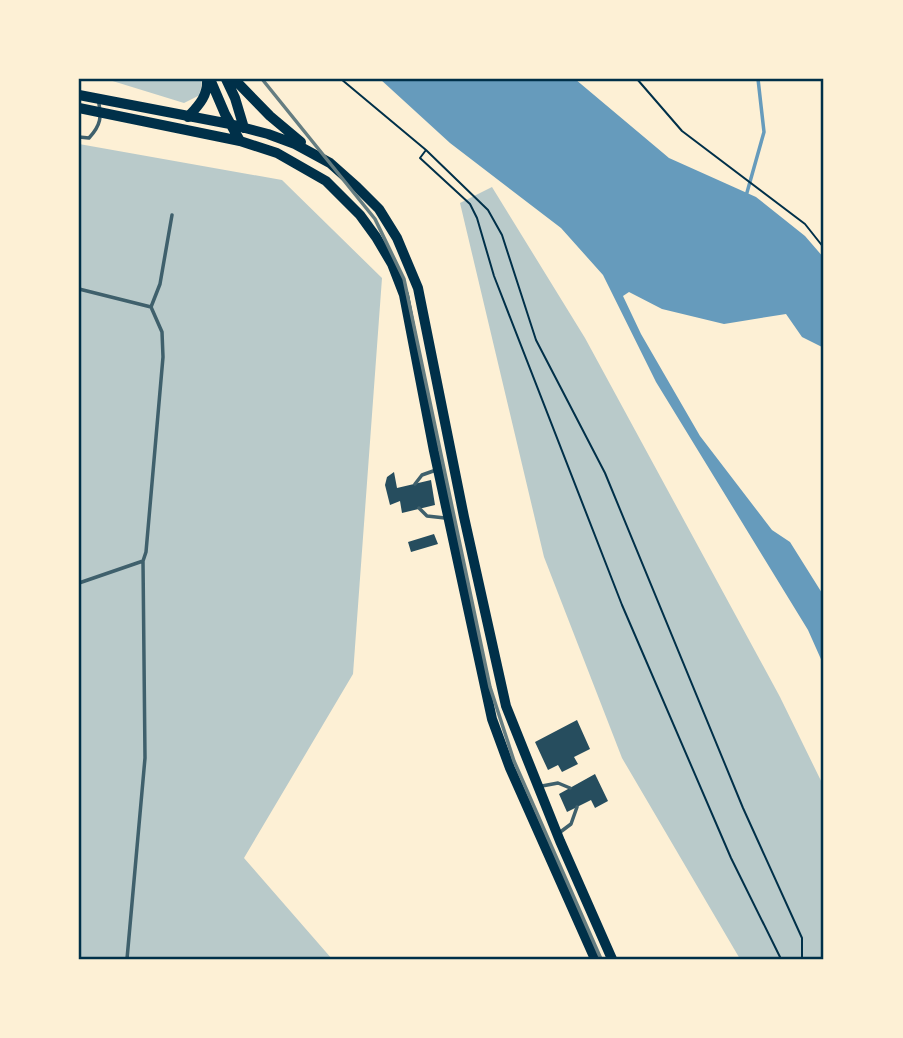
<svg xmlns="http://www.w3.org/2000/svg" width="903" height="1038" viewBox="0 0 903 1038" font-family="'Alegreya Sans',sans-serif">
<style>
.green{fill:#b9caca}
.water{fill:#669bbc}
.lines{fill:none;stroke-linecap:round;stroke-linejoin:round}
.stream{stroke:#669bbc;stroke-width:3.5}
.building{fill:#264d5e}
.path{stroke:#003049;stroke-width:2}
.service{stroke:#3f606c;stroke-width:3.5}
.primary{stroke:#003049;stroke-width:10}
.rail{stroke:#657d81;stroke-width:3.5}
.neatline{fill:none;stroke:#003049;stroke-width:2.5}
</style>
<rect width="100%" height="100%" fill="#fdf0d5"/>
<!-- green -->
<path class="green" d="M 106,79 L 202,79 L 200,95 L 184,103 Z
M 79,144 L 282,180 L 382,278 L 353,674 L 244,858 L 332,959 L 79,959 Z
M 492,187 L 585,338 L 780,697 L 824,787 L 824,959 L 740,959 L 622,758 L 544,557 L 460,203 Z"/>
<!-- water -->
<path class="water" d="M 380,79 L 575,79 L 669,158 L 756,197 L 805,236 L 824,258 L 824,348 L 802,337 L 786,314 L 724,324 L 662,309 L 629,292 L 623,296 L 641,334 L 700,436 L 772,530 L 790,542 L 822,593 L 824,599 L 824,666 L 808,630 L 656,382 L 603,275 L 561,228 L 450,143 Z"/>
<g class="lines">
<!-- stream -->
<path class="stream" d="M 746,196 L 764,132 L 758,79"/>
</g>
<!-- building -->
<path class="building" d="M 394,472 L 397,488 L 431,480 L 435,505 L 402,513 L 400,501 L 390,505 L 385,485 L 387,477 Z
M 434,534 L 438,544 L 411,552 L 408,542 Z
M 577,720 L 590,749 L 574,757 L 578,764 L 562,772 L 558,765 L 548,770 L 535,742 Z
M 595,774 L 608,801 L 595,808 L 591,800 L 567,812 L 559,794 Z"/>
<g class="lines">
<!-- path -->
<path class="path" d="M 341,79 L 426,150 L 420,158 L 470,204 L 477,218 L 494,276 L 622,605 L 731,858 L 781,959
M 637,79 L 682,131 L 805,224 L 824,248
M 426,150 L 488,210 L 502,235 L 536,340 L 605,473 L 743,808 L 802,938 L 802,959"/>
<!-- service -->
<path class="service" d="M 79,137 L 89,138 C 101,125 102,117 98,99
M 824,153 L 824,159
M 79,289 L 151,307
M 415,484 L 422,475 L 436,470
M 419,508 L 427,516 L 445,518
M 79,583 L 143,561
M 542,786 L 558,783 L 570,788
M 559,833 L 571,824 L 577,807
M 127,959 L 145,758 L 143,561 L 146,552 L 163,357 L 162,332 L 151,307 L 160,284 L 172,215"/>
<!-- primary -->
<path class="primary" d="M 210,79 L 225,114 L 240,141
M 226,79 L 235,98 L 244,128
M 234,79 L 270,116 L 301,142
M 79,95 L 230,124 L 268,134 L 295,144 L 330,163 L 357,187 L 379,209 L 397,238 L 418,288 L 464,517 L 506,706 L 560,841 L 612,959
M 79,108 L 240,141 L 277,153 L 326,181 L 360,215 L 376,237 L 392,264 L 404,295 L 434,451 L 492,719 L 510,768 L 595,959
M 188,117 C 199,105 208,96 207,79"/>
<!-- rail -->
<path class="rail" d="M 262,79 L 375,219 L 404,279 L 490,687 L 514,761 L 601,959"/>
</g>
<!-- border -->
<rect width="903" height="1038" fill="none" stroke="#fdf0d5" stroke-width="161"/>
<rect x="80" y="80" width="742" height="878" class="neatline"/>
</svg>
